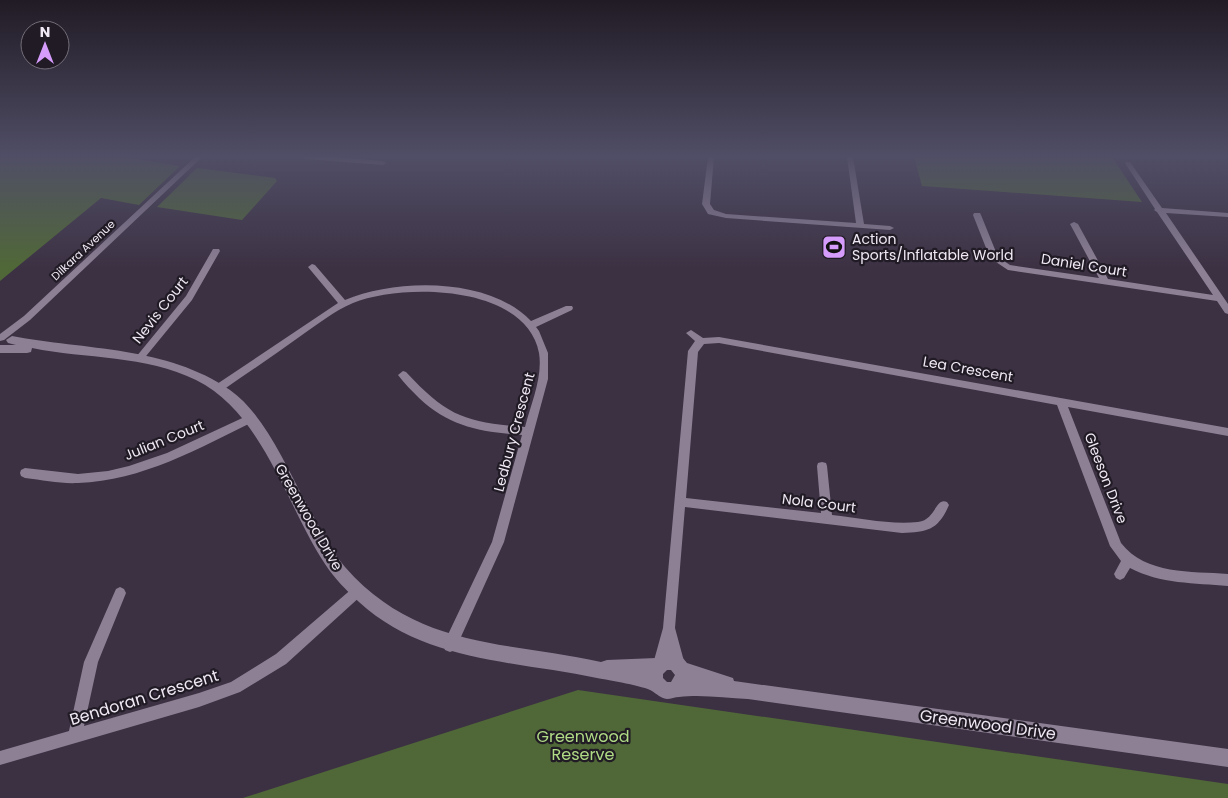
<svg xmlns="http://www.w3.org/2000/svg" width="1228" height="798" viewBox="0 0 1228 798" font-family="Poppins,sans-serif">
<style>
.green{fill:#506837}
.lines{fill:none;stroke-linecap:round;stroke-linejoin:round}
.minor{fill:#8d8095;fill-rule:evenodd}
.tertiary{fill:#8d8095;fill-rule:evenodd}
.labels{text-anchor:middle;stroke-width:4.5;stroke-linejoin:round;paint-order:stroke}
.far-street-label{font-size:11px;fill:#f0e9f5;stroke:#201b24}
.poi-label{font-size:14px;fill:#f0e9f5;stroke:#201b24;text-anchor:start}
.street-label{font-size:14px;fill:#f0e9f5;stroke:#201b24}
.near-street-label{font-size:16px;fill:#f0e9f5;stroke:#201b24}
.near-park-label{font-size:16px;fill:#b0db85;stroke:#201b24}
</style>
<rect width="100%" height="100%" fill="#3c3143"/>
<!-- green -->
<path class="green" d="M 0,157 L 126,157 L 180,166 L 139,205 L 101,198 L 0,281 Z
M 914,157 L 1112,157 L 1142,202 L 922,186 Z
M 197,168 L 275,178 L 277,181 L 242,220 L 157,207 Z
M 578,690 L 1228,784 L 1228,798 L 243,798 Z"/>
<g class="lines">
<!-- minor -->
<path class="minor" d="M 195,157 L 202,157 L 30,320 L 4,340 L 0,341 L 0,334 L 24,316 Z
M 302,157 L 335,157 L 383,161 L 386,163 L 383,165 L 305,159 Z
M 708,157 L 714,157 L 710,204 L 714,210 L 726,214 L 856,223 L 847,157 L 853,157 L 864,224 L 890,226 L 894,228 L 890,230 L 726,218 L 708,214 L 702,204 Z
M 1126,162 L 1130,162 L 1162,208 L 1228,213 L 1228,217 L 1166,213 L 1228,304 L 1228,314 L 1225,313 L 1217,301 L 1008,270 L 990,258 L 973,215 L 974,213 L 980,213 L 981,215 L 998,257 L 1010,265 L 1099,278 L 1070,224 L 1074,222 L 1078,224 L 1108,279 L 1213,295 L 1157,212 L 1154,210 L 1155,209 L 1125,163 Z
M 213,249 L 219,249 L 220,251 L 192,300 L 142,361 L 136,361 L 134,359 L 136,357 L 186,296 Z
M 312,264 L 315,265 L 345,300 C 397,278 489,277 531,321 L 566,306 L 572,306 L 573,308 L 572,310 L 536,327 L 539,331 L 548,353 L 548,379 L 504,542 L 455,650 L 450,652 L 445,650 L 443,645 L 492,542 L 522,435 C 481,432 450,427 419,398 C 412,391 404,383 398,375 L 403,371 L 406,372 C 448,417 465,422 525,427 C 531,404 543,377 539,353 C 526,284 402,283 353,303 C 334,311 318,324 302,335 C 276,354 249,372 223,390 L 217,390 L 215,387 L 217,384 L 338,303 L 308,267 Z
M 691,330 L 703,338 L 719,337 L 1228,428 L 1228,436 L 1068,407 L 1121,543 C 1146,575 1191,571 1228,574 L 1228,586 C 1195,583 1160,584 1130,568 L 1124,578 L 1120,580 L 1116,578 L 1114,574 L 1121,561 L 1110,546 L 1057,405 L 719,343 L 704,344 L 698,352 L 686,498 L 821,513 L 817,466 L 818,463 L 822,462 L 826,463 L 827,466 L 832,515 C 860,518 890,525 918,522 C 936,520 935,497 947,502 L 949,505 C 938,530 928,532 902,533 L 685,507 L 675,628 L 685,665 L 683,670 L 678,672 L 673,670 L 669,655 L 665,669 L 660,671 L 655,669 L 653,664 L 663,628 L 688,351 L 695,341 L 686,333 Z
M 251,414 L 255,415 L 256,418 L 255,421 C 199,448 142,481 78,483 C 61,484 43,480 25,478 L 21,476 L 20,473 L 21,470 L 25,468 L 78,474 L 108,471 L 129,466 L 167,453 Z
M 358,585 L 362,587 L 364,591 L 362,595 L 286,664 L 240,692 L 199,707 L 0,765 L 0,751 L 69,731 L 84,662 L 116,589 L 120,587 L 124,589 L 126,593 L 98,662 L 84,726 L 199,693 L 231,682 L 276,654 L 354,587 Z"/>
<!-- tertiary -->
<path class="tertiary" d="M 12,336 C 85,350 167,346 230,390 C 263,413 285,464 304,499 C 317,522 328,547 345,567 C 417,649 505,641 601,662 L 607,660 L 656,658 L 669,653 L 682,657 L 687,663 L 733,678 L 734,681 L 1228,749 L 1228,767 L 748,699 C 726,698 701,694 679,697 C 675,697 671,699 667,699 C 660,698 657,694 652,691 C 644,686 609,680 597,678 C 517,661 424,662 359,602 C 347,591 334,578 325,564 C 286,505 263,413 196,380 C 146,355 86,359 32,348 L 31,352 L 27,353 L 0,353 L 0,345 L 16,345 L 8,343 L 6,340 ZM 667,670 L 671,670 L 675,675 L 671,682 L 667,682 L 663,678 L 663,674 Z"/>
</g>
<!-- sky -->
<linearGradient id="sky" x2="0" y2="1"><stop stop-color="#211b25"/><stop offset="0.58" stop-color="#504e66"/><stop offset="1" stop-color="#504e66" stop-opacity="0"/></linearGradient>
<rect width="1228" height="269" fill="url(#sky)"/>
<!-- icons -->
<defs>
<g id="stadium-square" transform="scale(1.25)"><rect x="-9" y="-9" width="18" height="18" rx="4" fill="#d59cfb" stroke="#201b24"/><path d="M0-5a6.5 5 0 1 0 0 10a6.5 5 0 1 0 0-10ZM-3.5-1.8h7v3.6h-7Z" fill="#111"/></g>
</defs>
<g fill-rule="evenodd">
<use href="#stadium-square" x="834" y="247"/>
</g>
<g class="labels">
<!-- far-street labels -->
<g class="far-street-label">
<text transform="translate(83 250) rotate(-43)" y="4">Dilkara Avenue</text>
</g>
<!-- poi labels -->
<g class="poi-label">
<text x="852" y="244">Action<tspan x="852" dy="16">Sports/Inflatable World</tspan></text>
</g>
<!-- street labels -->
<g class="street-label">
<text transform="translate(1084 265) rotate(9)" y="5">Daniel Court</text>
<text transform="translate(160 310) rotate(-52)" y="5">Nevis Court</text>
<text transform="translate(968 369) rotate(10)" y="5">Lea Crescent</text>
<text transform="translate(514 432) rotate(-75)" y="5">Ledbury Crescent</text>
<text transform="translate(164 440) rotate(-22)" y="5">Julian Court</text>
<text transform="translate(1106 478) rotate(69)" y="5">Gleeson Drive</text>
<text transform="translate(819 503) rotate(7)" y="5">Nola Court</text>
<text transform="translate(309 517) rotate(60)" y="5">Greenwood Drive</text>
</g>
<!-- near-street labels -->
<g class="near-street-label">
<text transform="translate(144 697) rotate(-17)" y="6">Bendoran Crescent</text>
<text transform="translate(988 724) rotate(8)" y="6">Greenwood Drive</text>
</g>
<!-- near-park labels -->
<g class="near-park-label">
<text x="583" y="742">Greenwood<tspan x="583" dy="18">Reserve</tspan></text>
</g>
</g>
<!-- north arrow -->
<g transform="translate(45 45)"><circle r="24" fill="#201b24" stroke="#736d78"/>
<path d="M0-4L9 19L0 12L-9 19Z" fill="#d59cfb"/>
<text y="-8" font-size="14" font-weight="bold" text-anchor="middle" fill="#f0e9f5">N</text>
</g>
</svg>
